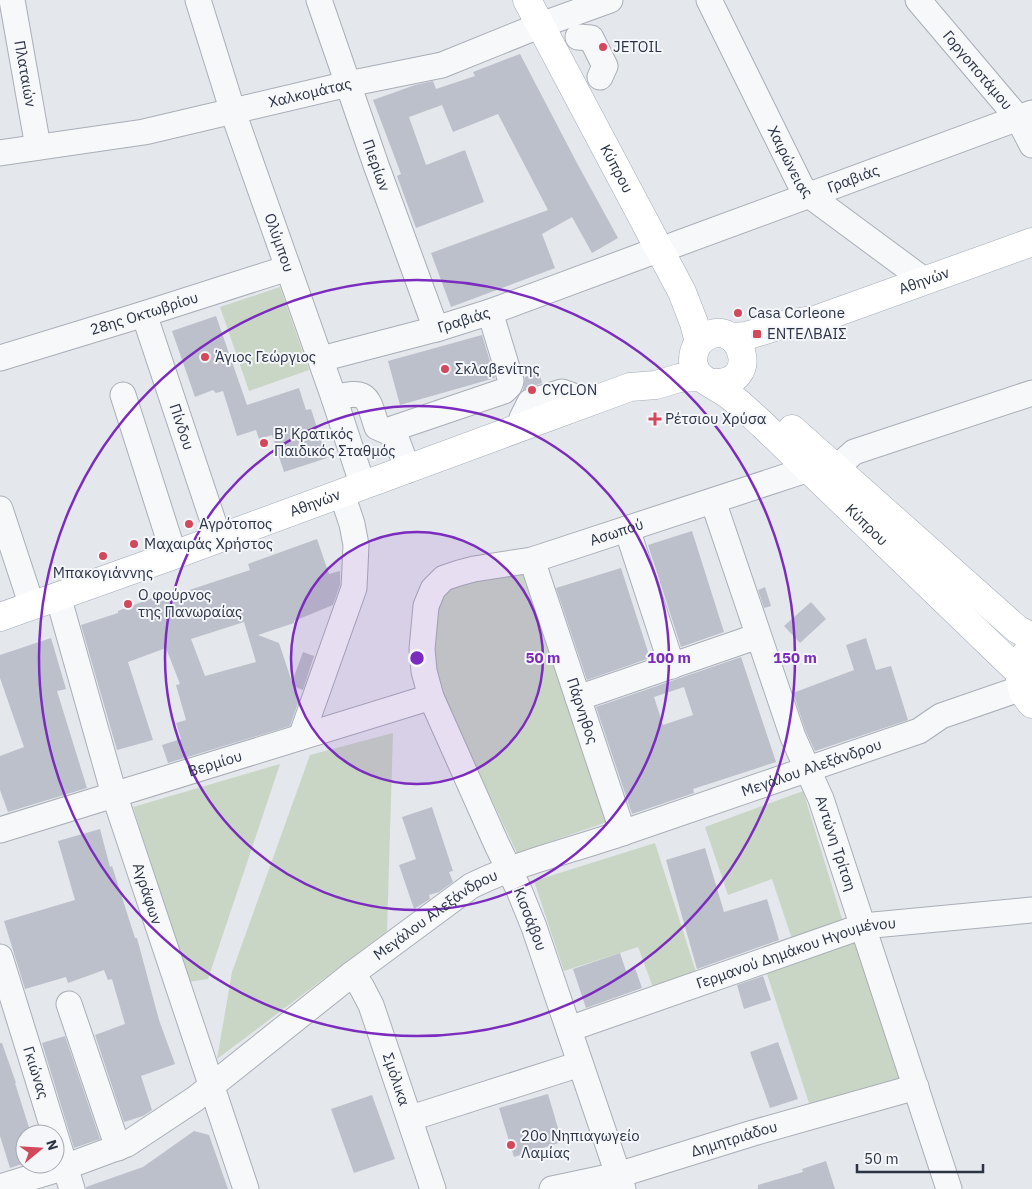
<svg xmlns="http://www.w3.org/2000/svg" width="1032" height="1189" viewBox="0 0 1032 1189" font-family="'IBM Plex Sans',sans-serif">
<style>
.green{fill:#c9d6c5}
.building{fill:#bbc0ca;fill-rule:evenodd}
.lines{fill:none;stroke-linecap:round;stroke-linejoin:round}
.minor-casing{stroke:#a9aeb7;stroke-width:27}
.major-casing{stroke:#a3abb8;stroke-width:29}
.minor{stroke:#f7f8fa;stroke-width:25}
.major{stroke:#fff;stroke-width:28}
.ring{fill:none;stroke:#7b2cbf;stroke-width:2.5}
.poi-dot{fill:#d1495b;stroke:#f4f6f9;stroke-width:2}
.labels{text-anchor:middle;stroke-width:4;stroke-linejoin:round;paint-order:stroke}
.poi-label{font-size:15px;fill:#2b3445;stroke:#f4f6f9;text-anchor:start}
.street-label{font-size:15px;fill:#2b3445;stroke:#f4f6f9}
.centre{fill:#7b2cbf;stroke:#f4f6f9;stroke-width:2.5}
.ring-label{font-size:15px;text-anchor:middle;font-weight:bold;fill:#7b2cbf;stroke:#f4f6f9;stroke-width:4;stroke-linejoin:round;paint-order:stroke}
</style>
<rect width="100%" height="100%" fill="#e4e7ec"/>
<!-- green -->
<path class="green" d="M 280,287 L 309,370 L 249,391 L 220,307 Z
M 526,569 L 610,821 L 517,853 L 441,693 L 430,649 L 440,598 L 454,584 Z
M 393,733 L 387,931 L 217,1059 L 232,972 L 310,755 Z
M 280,764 L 208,979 L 188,982 L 133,807 Z
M 803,791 L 843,922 L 793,942 L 772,879 L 728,895 L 705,827 Z
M 655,843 L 697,975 L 654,990 L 638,947 L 564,971 L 534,881 Z
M 857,939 L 904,1080 L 810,1106 L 766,971 Z"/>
<!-- building -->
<path class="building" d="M 520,54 L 578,165 L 618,238 L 592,253 L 572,217 L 542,234 L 555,268 L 451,307 L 431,253 L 548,210 L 498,114 L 453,132 L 442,105 L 409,117 L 426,165 L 465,150 L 484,202 L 416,228 L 397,176 L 401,174 L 373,100 L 415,85 L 433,81 L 436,89 L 475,76 L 473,72 Z
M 216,316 L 247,405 L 299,388 L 306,410 L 311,409 L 327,458 L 284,472 L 272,435 L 259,439 L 256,430 L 237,436 L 223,391 L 216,393 L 213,390 L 195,397 L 172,331 Z
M 482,335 L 495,378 L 400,405 L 388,361 Z
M 539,372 L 542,383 L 523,390 L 525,377 Z
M 692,531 L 724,632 L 681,647 L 648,545 Z
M 317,539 L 329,574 L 340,571 L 340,585 L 333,605 L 294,621 L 294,623 L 258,635 L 279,643 L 292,682 L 303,652 L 314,656 L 303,690 L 293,686 L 298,703 L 290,726 L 168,763 L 162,745 L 181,739 L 176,723 L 186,720 L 176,685 L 180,684 L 166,648 L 128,662 L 153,740 L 117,750 L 81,625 L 118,613 L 118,611 L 173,590 L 174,595 L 250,570 L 248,564 ZM 244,622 L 256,662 L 205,676 L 191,639 Z
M 621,568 L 650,658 L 587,680 L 556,588 Z
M 765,587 L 771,606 L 764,608 L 758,590 Z
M 811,602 L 826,619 L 800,643 L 784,626 Z
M 51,638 L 66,689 L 57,691 L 87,788 L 8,812 L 0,790 L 0,756 L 24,747 L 0,678 L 0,655 Z
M 866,638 L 876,670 L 891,666 L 908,720 L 815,751 L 806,732 L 793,693 L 854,670 L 846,645 Z
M 741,657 L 776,762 L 693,789 L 694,793 L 632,814 L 596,707 ZM 684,687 L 693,715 L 663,725 L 654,697 Z
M 432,807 L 453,871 L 449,872 L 453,882 L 439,892 L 429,895 L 430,899 L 414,909 L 399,865 L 416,859 L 402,817 Z
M 100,829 L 110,867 L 112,866 L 135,938 L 137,938 L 159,1020 L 175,1064 L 141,1076 L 152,1110 L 143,1116 L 124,1122 L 95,1035 L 125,1024 L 112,979 L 108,980 L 104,970 L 68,983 L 66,977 L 25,989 L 4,921 L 75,900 L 58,841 Z
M 705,848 L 724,912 L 767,899 L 779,940 L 697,969 L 666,860 Z
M 620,953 L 626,971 L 635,968 L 642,988 L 586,1008 L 573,969 Z
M 763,976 L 771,1000 L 744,1009 L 737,985 Z
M 65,1036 L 100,1139 L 74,1148 L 42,1043 Z
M 778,1042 L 798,1099 L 770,1108 L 750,1052 Z
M 0,1043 L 2,1043 L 16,1083 L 15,1083 L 31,1134 L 25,1134 L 25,1163 L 10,1168 L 0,1136 Z
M 548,1094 L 562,1142 L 514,1157 L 499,1108 Z
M 372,1095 L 395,1159 L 354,1173 L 331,1109 Z
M 194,1131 L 209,1135 L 228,1189 L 86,1189 L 86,1187 L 143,1167 Z
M 826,1161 L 835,1189 L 758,1189 L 758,1185 L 803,1172 L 802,1169 Z"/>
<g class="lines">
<!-- minor casing -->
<g class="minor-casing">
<g id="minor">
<path id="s1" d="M 12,0 L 38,147"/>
<path id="s2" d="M 198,0 L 233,112 L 334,398 L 363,486"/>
<path id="s3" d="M 319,0 L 376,165 L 436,329"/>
<path id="s4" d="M 709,0 L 801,186 L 809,195 L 924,280"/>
<path id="s5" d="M 918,0 L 1018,118 L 1032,145"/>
<path d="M 578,37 L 591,38 L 605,66 L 600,77"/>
<path id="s6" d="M 0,153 L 144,132 L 348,84 L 442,65 L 541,25 L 610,0"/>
<path id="s7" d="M 674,245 L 1032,113"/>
<path id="s8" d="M 144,314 L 219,539"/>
<path id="s9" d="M 0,358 L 144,314 L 288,268"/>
<path id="s10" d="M 321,359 L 436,329 L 490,312 L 660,249"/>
<path d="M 123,395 L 174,555"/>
<path d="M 334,398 C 369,389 367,397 377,427 L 386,431 L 504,391 L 509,386 L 511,381 L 490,312"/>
<path d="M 522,418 L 530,402 L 562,392 L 576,397"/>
<path d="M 393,430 L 408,470"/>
<path d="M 837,467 L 854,452 L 1032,393"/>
<path id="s11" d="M 713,501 L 793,737 L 821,799 L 949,1189"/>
<path d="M 0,509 L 32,606"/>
<path d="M 627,529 L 672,666"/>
<path id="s12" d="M 532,560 L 623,833"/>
<path id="s13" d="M 58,596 L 114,794 L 246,1189"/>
<path d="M 578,698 L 758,636"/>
<path d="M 301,737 L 354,588 L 356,545 L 352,524 L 342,494"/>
<path id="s14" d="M 0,830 L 431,697"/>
<path id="s15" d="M 0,957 L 72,1189"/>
<path id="s16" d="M 352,974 L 361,986 L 371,1005 L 433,1189"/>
<path d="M 69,1004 L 118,1148"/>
<path id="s17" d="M 569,1029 L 863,926 L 1032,910"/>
<path d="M 411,1118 L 580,1064"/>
<path id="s18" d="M 0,1187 L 65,1167 L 127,1144 L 195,1099 L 352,974 L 471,886 C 519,862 574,850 625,832 C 723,799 821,764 919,731 L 941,716 L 1022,688"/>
<path id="s19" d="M 552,1189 L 618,1175 L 753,1133 L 916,1087"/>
<path id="s20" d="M 623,1189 L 534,927 L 519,890 L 497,845 L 431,697 L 424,671 L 422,649 L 426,606 L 433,589 L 444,578 L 459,573 L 474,569 L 532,560 L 809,469"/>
</g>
</g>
<!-- major casing -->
<g class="major-casing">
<g id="major">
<path id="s21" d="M 527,0 L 682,292 L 694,323 L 699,342"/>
<path id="s22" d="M 731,337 L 746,336 L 781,325 L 818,319 L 1032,242"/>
<path id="s23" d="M 712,383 C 765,386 740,314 704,338 C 697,343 693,351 693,361 C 694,367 696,373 701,377 C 709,384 721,389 730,396 C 742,405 753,416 764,426 L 1019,672"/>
<path d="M 792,429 L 1017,629 L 1032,637"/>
<path id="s24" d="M 0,617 L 174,555 L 630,387 L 656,385 L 679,378 L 701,377"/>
<path d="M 1025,655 C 1016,672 1019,690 1032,704"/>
</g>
</g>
<!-- minor -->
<use href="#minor" class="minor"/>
<!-- major -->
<use href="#major" class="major"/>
</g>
<!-- distance rings -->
<circle cx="417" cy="658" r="126" fill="#7b2cbf" fill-opacity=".12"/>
<g class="ring">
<circle cx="417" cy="658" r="126"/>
<circle cx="417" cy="658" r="252"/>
<circle cx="417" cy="658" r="378"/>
</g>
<!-- markers -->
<g class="poi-dot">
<circle cx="603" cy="47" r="5"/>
<circle cx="738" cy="313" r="5"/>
<rect x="752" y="329" width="10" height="10" rx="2.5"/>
<circle cx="205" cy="357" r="5"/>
<circle cx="445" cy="369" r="5"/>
<circle cx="532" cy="390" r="5"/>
<path d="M652.5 411.5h5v5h5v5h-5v5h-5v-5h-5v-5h5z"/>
<circle cx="264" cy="443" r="5"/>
<circle cx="189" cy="524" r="5"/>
<circle cx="134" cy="544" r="5"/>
<circle cx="103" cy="556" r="5"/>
<circle cx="128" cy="604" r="5"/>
<circle cx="511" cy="1145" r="5"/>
</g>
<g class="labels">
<!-- poi labels -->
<g class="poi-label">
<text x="613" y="52">JETOIL</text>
<text x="748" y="318">Casa Corleone</text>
<text x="767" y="339">ΕΝΤΕΛΒΑΙΣ</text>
<text x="215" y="362">Άγιος Γεώργιος</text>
<text x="455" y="374">Σκλαβενίτης</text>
<text x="542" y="395">CYCLON</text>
<text x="665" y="424">Ρέτσιου Χρύσα</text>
<text x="274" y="439">B' Κρατικός<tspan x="274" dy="17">Παιδικός Σταθμός</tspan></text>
<text x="199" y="529">Αγρότοπος</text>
<text x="144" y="549">Μαχαιράς Χρήστος</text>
<text x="103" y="578" text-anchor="middle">Μπακογιάννης</text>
<text x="138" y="600">Ο φούρνος<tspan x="138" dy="17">της Πανωραίας</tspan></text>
<text x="521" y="1141">20ο Νηπιαγωγείο<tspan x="521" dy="17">Λαμίας</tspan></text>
</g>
<!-- street labels -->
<g class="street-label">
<text dy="5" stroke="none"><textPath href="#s5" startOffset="92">Γοργοποτάμου</textPath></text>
<text dy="5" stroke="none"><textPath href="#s1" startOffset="75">Πλαταιών</textPath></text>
<text dy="5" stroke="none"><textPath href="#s6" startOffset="316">Χαλκομάτας</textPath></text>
<text dy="5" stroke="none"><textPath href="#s4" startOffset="181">Χαιρώνειας</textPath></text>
<text dy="5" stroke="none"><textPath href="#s3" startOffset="175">Πιερίων</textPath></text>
<text dy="5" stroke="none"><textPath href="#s21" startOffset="191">Κύπρου</textPath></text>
<text dy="5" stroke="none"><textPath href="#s7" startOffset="191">Γραβιάς</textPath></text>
<text dy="5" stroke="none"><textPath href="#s2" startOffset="256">Ολύμπου</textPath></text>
<text dy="5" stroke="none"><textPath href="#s22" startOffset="202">Αθηνών</textPath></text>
<text dy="5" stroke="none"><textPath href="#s9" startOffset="151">28ης Οκτωβρίου</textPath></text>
<text dy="5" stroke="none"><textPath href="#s10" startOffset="148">Γραβιάς</textPath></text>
<text dy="5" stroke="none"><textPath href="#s8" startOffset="119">Πίνδου</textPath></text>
<text dy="5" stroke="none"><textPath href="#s24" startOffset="335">Αθηνών</textPath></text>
<text dy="5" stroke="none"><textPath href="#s23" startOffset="366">Κύπρου</textPath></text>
<text dy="5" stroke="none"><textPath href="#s20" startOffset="834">Ασωπού</textPath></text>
<text dy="5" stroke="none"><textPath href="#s12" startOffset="159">Πάρνηθος</textPath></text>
<text dy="5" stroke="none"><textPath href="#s14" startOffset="225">Βερμίου</textPath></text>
<text dy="5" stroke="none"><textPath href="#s18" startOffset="925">Μεγάλου Αλεξάνδρου</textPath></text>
<text dy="5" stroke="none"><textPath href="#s11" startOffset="364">Αντώνη Τρίτση</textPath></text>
<text dy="5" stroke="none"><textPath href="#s13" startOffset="311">Αγράφων</textPath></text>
<text dy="5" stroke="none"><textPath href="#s18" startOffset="519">Μεγάλου Αλεξάνδρου</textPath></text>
<text transform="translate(530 919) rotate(69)" y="5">Κισσάβου</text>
<text dy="5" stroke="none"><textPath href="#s17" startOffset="240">Γερμανού Δημάκου Ηγουμένου</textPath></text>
<text dy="5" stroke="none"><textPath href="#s15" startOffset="121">Γκιώνας</textPath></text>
<text dy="5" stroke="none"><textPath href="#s16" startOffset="115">Σμόλικα</textPath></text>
<text dy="5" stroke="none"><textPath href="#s19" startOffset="189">Δημητριάδου</textPath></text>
</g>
</g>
<circle cx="417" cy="658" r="8" class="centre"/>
<g class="ring-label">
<text x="543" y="663">50 m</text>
<text x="669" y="663">100 m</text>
<text x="795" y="663">150 m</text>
</g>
<!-- north arrow -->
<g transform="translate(40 1149) rotate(72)"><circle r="24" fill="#f4f6f9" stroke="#a4a8b1"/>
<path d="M0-4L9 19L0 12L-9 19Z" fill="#d1495b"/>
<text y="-8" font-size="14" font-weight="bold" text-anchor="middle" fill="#2b3445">N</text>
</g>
<!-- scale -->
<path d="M857 1164v8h126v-8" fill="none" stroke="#2b3445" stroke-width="2.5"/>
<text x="864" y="1164" font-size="15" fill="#2b3445" stroke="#f4f6f9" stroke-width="4" paint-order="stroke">50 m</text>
</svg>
